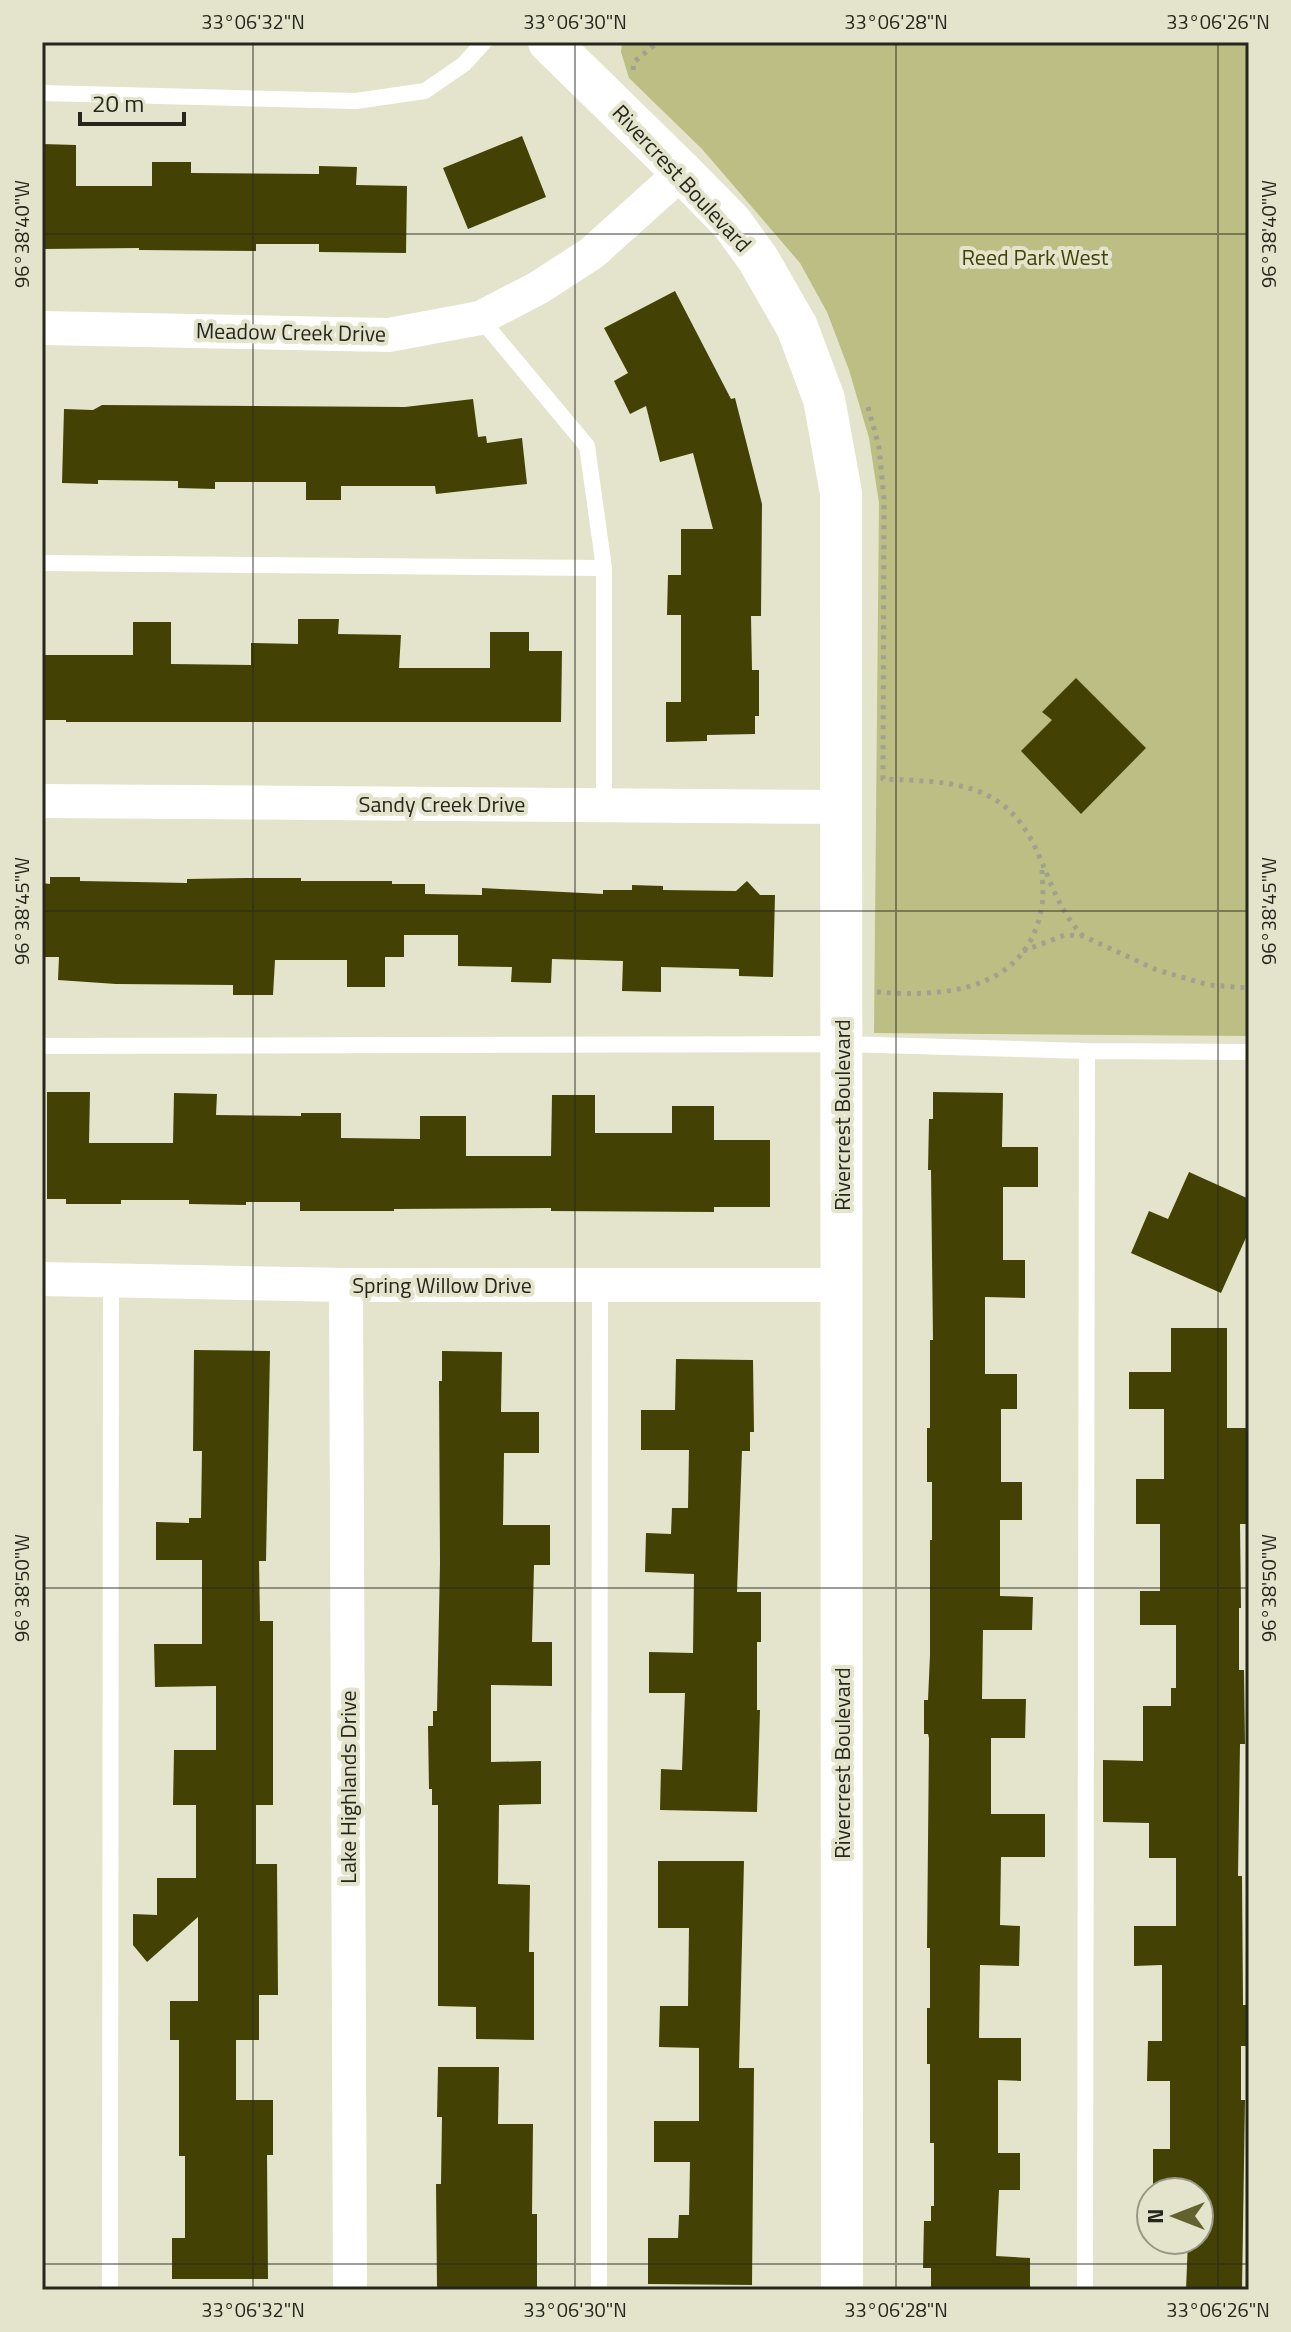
<svg xmlns="http://www.w3.org/2000/svg" width="1291" height="2332" viewBox="0 0 1291 2332" font-family="'Titillium Web',sans-serif">
<style>
.green{fill:#bdbe84}
.building{fill:#434204}
.lines{fill:none;stroke-linecap:round;stroke-linejoin:round}
.path{stroke:#a1a28e;stroke-width:5;stroke-dasharray:4 6;stroke-linecap:butt}
.service{stroke:#fff;stroke-width:16}
.minor{stroke:#fff;stroke-width:34}
.tertiary{stroke:#fff;stroke-width:42}
.ticks{fill:none;stroke:#26261d;stroke-width:2;stroke-opacity:0.45}
.labels{text-anchor:middle;stroke-width:8;stroke-linejoin:round;paint-order:stroke}
.street-label{font-size:22px;fill:#26261d;stroke:#e3e4cb}
.park-label{font-size:22px;fill:#434206;stroke:#e3e4cb}
.neatline{fill:none;stroke:#26261d;stroke-width:3}
.ticks-label{font-size:20px;text-anchor:middle;fill:#26261d}
</style>
<rect width="100%" height="100%" fill="#e3e4cb"/>
<!-- green -->
<path class="green" d="M 622,42 L 1249,42 L 1249,1036 L 874,1033 L 879,503 L 869,438 L 849,370 L 827,312 L 800,263 L 702,149 L 629,78 L 621,52 Z"/>
<!-- building -->
<path class="building" d="M 522,136 L 546,197 L 468,229 L 443,168 Z
M 42,144 L 76,145 L 76,186 L 152,186 L 152,162 L 191,162 L 191,173 L 319,174 L 319,166 L 357,167 L 356,185 L 407,186 L 406,253 L 319,252 L 319,244 L 256,244 L 256,251 L 139,250 L 139,248 L 42,249 Z
M 675,291 L 731,399 L 735,398 L 762,504 L 761,616 L 751,616 L 752,670 L 759,670 L 759,716 L 755,716 L 755,734 L 707,735 L 707,741 L 666,742 L 666,702 L 681,702 L 681,615 L 667,615 L 668,575 L 681,575 L 681,529 L 713,529 L 693,453 L 660,462 L 646,406 L 630,414 L 614,381 L 628,373 L 604,328 Z
M 473,399 L 478,437 L 486,436 L 487,443 L 522,438 L 527,484 L 436,494 L 435,486 L 341,486 L 341,500 L 306,500 L 306,482 L 215,482 L 215,489 L 178,488 L 178,481 L 98,480 L 98,484 L 62,483 L 64,409 L 93,410 L 102,405 L 405,407 Z
M 298,619 L 339,619 L 338,634 L 401,635 L 399,668 L 490,668 L 490,632 L 529,632 L 529,651 L 562,651 L 561,722 L 66,722 L 66,720 L 42,720 L 42,655 L 133,655 L 133,622 L 171,622 L 171,664 L 251,665 L 251,643 L 298,644 Z
M 1076,678 L 1146,748 L 1081,814 L 1021,751 L 1052,720 L 1042,712 Z
M 50,877 L 80,877 L 80,881 L 136,882 L 187,883 L 187,879 L 246,878 L 301,878 L 301,881 L 392,881 L 392,884 L 425,884 L 425,894 L 482,895 L 482,888 L 603,894 L 603,890 L 632,890 L 632,885 L 663,886 L 663,890 L 736,891 L 747,881 L 760,895 L 775,895 L 773,977 L 739,976 L 739,969 L 661,967 L 661,992 L 622,991 L 623,961 L 552,959 L 551,983 L 511,982 L 512,967 L 458,966 L 458,935 L 404,935 L 404,957 L 385,957 L 385,987 L 347,987 L 347,960 L 275,960 L 273,995 L 233,995 L 233,985 L 116,984 L 58,980 L 59,957 L 42,957 L 42,883 L 50,884 Z
M 47,1092 L 90,1092 L 89,1143 L 173,1143 L 174,1093 L 217,1094 L 216,1115 L 301,1116 L 301,1113 L 341,1113 L 341,1138 L 420,1139 L 420,1116 L 466,1116 L 466,1156 L 551,1156 L 552,1095 L 595,1095 L 595,1133 L 672,1133 L 672,1106 L 714,1106 L 714,1140 L 770,1140 L 770,1207 L 714,1207 L 714,1212 L 551,1211 L 551,1208 L 394,1209 L 394,1211 L 300,1211 L 300,1202 L 246,1202 L 246,1205 L 189,1204 L 189,1200 L 121,1200 L 121,1204 L 66,1204 L 66,1199 L 47,1199 Z
M 933,1092 L 1003,1093 L 1002,1147 L 1038,1147 L 1038,1187 L 1003,1187 L 1003,1260 L 1025,1260 L 1025,1298 L 985,1297 L 985,1374 L 1017,1374 L 1017,1409 L 1001,1409 L 1001,1482 L 1022,1482 L 1022,1520 L 1000,1520 L 1000,1596 L 1033,1597 L 1032,1630 L 983,1630 L 982,1699 L 1026,1699 L 1025,1738 L 991,1738 L 991,1814 L 1045,1814 L 1045,1857 L 1001,1857 L 1000,1925 L 1020,1926 L 1019,1966 L 980,1965 L 979,2038 L 1021,2038 L 1021,2081 L 998,2080 L 998,2153 L 1020,2153 L 1020,2190 L 999,2190 L 996,2256 L 1030,2258 L 1030,2290 L 931,2290 L 931,2268 L 923,2268 L 924,2221 L 931,2221 L 931,2206 L 934,2206 L 934,2143 L 930,2143 L 930,2064 L 927,2064 L 927,2008 L 930,2008 L 930,1948 L 927,1948 L 929,1738 L 928,1734 L 924,1734 L 924,1700 L 928,1700 L 930,1655 L 930,1540 L 932,1540 L 932,1482 L 927,1482 L 927,1428 L 930,1428 L 930,1340 L 933,1340 L 931,1170 L 928,1170 L 929,1119 L 933,1119 Z
M 1189,1172 L 1249,1199 L 1249,1231 L 1221,1293 L 1131,1253 L 1149,1211 L 1168,1219 Z
M 1171,1328 L 1227,1328 L 1227,1428 L 1246,1428 L 1246,1524 L 1240,1524 L 1241,1608 L 1239,1608 L 1239,1670 L 1244,1670 L 1245,1744 L 1240,1744 L 1238,1876 L 1242,1876 L 1243,2005 L 1246,2005 L 1246,2046 L 1241,2046 L 1241,2100 L 1245,2100 L 1242,2290 L 1186,2290 L 1188,2240 L 1199,2240 L 1199,2192 L 1153,2190 L 1153,2149 L 1170,2149 L 1170,2081 L 1147,2081 L 1148,2041 L 1162,2041 L 1162,1965 L 1134,1966 L 1134,1926 L 1176,1926 L 1176,1858 L 1149,1858 L 1149,1823 L 1103,1822 L 1103,1760 L 1143,1761 L 1143,1706 L 1171,1706 L 1171,1688 L 1176,1688 L 1176,1625 L 1140,1625 L 1140,1591 L 1160,1591 L 1160,1524 L 1136,1524 L 1136,1479 L 1164,1479 L 1164,1409 L 1129,1409 L 1129,1372 L 1171,1372 Z
M 194,1350 L 270,1351 L 266,1561 L 259,1561 L 260,1621 L 273,1621 L 273,1805 L 256,1805 L 256,1864 L 277,1864 L 278,1995 L 259,1995 L 259,2040 L 236,2040 L 236,2100 L 273,2100 L 273,2155 L 267,2155 L 268,2279 L 172,2279 L 172,2238 L 185,2238 L 185,2156 L 179,2156 L 179,2040 L 170,2040 L 170,2001 L 198,2001 L 198,1917 L 147,1962 L 133,1945 L 133,1914 L 157,1915 L 157,1878 L 196,1878 L 196,1805 L 173,1805 L 174,1750 L 216,1750 L 216,1686 L 155,1687 L 154,1644 L 202,1644 L 202,1560 L 156,1560 L 156,1522 L 189,1523 L 189,1518 L 201,1518 L 202,1451 L 193,1451 Z
M 442,1351 L 502,1352 L 501,1412 L 539,1412 L 539,1453 L 504,1453 L 503,1525 L 550,1525 L 550,1565 L 534,1565 L 532,1642 L 552,1642 L 552,1686 L 491,1685 L 491,1762 L 541,1761 L 541,1804 L 499,1805 L 498,1884 L 530,1885 L 529,1952 L 534,1952 L 534,2040 L 476,2039 L 476,2007 L 438,2006 L 438,1805 L 432,1805 L 432,1789 L 429,1789 L 428,1726 L 433,1726 L 433,1711 L 437,1711 L 440,1564 L 439,1381 L 442,1381 Z
M 676,1359 L 753,1360 L 754,1432 L 750,1432 L 750,1451 L 742,1451 L 737,1592 L 761,1592 L 761,1642 L 757,1642 L 757,1710 L 760,1710 L 757,1812 L 660,1810 L 661,1769 L 682,1770 L 685,1693 L 649,1693 L 649,1652 L 693,1653 L 694,1574 L 645,1572 L 646,1533 L 671,1534 L 672,1508 L 688,1508 L 689,1450 L 641,1450 L 641,1410 L 675,1410 Z
M 658,1861 L 744,1861 L 739,2068 L 754,2068 L 752,2285 L 648,2284 L 648,2238 L 678,2238 L 679,2215 L 689,2215 L 690,2162 L 654,2162 L 654,2121 L 699,2121 L 699,2048 L 659,2047 L 660,2006 L 688,2006 L 689,1928 L 658,1928 Z
M 438,2067 L 499,2067 L 498,2124 L 533,2124 L 532,2214 L 537,2214 L 537,2287 L 437,2287 L 436,2184 L 441,2184 L 442,2117 L 437,2117 Z"/>
<g class="lines">
<!-- path -->
<path class="path" d="M 633,70 L 634,62 L 658,42
M 868,407 L 879,447 L 884,499 L 883,779 C 950,782 1004,780 1036,849 C 1051,881 1058,910 1083,936
M 1023,951 L 1065,935 L 1083,936 L 1157,970 L 1209,985 L 1249,988
M 877,992 C 946,998 1029,990 1042,905 C 1044,894 1042,880 1042,868"/>
<!-- service -->
<path class="service" d="M 42,93 L 356,101 L 425,91 L 464,64 L 484,42
M 480,318 L 587,446 L 604,568
M 42,563 L 604,568 L 604,805
M 42,1046 L 842,1044 L 1087,1051 L 1249,1052
M 110,2290 L 111,1280
M 599,2290 L 600,1285
M 1085,2290 L 1087,1051"/>
<!-- minor -->
<path class="minor" d="M 42,328 L 389,335 L 480,318 L 538,288 L 592,253 L 682,172
M 42,801 L 841,807
M 42,1279 L 346,1285 L 842,1285
M 346,1285 L 350,2290"/>
<!-- tertiary -->
<path class="tertiary" d="M 549,42 L 682,172 L 732,223 L 758,259 L 797,327 L 824,399 L 841,493 L 842,2290"/>
</g>
<!-- ticks -->
<path class="ticks" d="M 253,42 L 253,2290M 575,42 L 575,2290M 896,42 L 896,2290M 1218,42 L 1218,2290M 42,234 L 1249,234M 42,911 L 1249,911M 42,1588 L 1249,1588M 42,2264 L 1249,2264"/>
<g class="labels">
<!-- street labels -->
<g class="street-label">
<text transform="translate(682 178) rotate(47)" y="8">Rivercrest Boulevard</text>
<text transform="translate(291 332) rotate(1)" y="8">Meadow Creek Drive</text>
<text x="442" y="812">Sandy Creek Drive</text>
<text transform="translate(842 1115) rotate(-90)" y="8">Rivercrest Boulevard</text>
<text x="442" y="1293">Spring Willow Drive</text>
<text transform="translate(842 1763) rotate(-90)" y="8">Rivercrest Boulevard</text>
<text transform="translate(348 1787) rotate(-90)" y="8">Lake Highlands Drive</text>
</g>
<!-- park labels -->
<g class="park-label">
<text x="1035" y="265">Reed Park West</text>
</g>
</g>
<!-- border -->
<rect width="1291" height="2332" fill="none" stroke="#e3e4cb" stroke-width="88"/>
<!-- north arrow -->
<g transform="translate(1175 2216) rotate(270)"><circle r="38" fill="#e3e4cb" stroke="#979885" stroke-width="2"/>
<path d="M0-6L14 30L0 20L-14 30Z" fill="#62622f"/>
<text y="-12" font-size="22" font-weight="bold" text-anchor="middle" fill="#26261d">N</text>
</g>
<!-- scale -->
<path d="M80 112v12h104v-12" fill="none" stroke="#26261d" stroke-width="4"/>
<text x="92" y="112" font-size="24" fill="#26261d" stroke="#e3e4cb" stroke-width="6" paint-order="stroke">20 m</text>
<rect x="44" y="44" width="1203" height="2244" class="neatline"/>
<g class="ticks-label">
<text x="253" y="29">33°06'32"N</text>
<text x="575" y="29">33°06'30"N</text>
<text x="896" y="29">33°06'28"N</text>
<text x="1218" y="29">33°06'26"N</text>
<text transform="translate(1269 234) rotate(-90)" y="7">96°38'40"W</text>
<text transform="translate(22 234) rotate(-90)" y="7">96°38'40"W</text>
<text transform="translate(1269 911) rotate(-90)" y="7">96°38'45"W</text>
<text transform="translate(22 911) rotate(-90)" y="7">96°38'45"W</text>
<text transform="translate(1269 1588) rotate(-90)" y="7">96°38'50"W</text>
<text transform="translate(22 1588) rotate(-90)" y="7">96°38'50"W</text>
<text x="253" y="2317">33°06'32"N</text>
<text x="575" y="2317">33°06'30"N</text>
<text x="896" y="2317">33°06'28"N</text>
<text x="1218" y="2317">33°06'26"N</text>
</g>
</svg>
